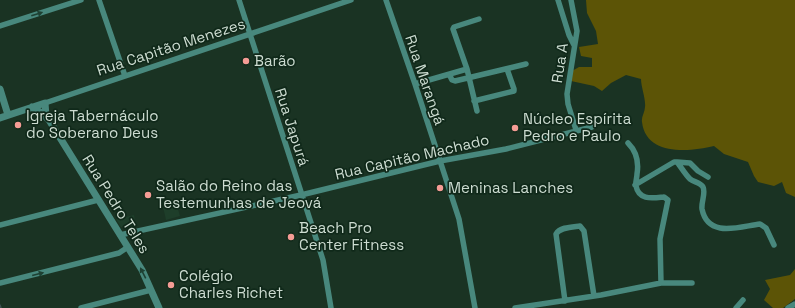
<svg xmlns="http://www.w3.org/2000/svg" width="795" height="308" viewBox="0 0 795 308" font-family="'Space Grotesk',sans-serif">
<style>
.built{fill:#1e3e2a}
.green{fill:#5c5406}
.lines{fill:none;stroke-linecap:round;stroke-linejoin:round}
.stream{stroke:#3e5252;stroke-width:1.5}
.minor{stroke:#48887d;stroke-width:5.5}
.tertiary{stroke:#48887d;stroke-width:7}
.oneway{fill:#1e4133}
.poi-dot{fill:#f59c95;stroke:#10291a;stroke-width:1.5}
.labels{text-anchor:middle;stroke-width:3.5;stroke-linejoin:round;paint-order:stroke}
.street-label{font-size:15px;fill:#cddcd1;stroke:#10291a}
.poi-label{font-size:15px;fill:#cddcd1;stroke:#10291a;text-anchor:start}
</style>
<rect width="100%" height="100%" fill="#1a3323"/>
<!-- built -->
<path class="built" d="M 175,199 L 180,216 L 166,220 L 162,202 Z
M 134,215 L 135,222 L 131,223 L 132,227 L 126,228 L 121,227 L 116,219 Z"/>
<!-- green -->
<path class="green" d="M 586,0 L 795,0 L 795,197 L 786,193 L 782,182 L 774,186 L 758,182 L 754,176 L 748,162 L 724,154 L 714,146 C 689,152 646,156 642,122 C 641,117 645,112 645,107 C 646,99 641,87 641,79 L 626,75 L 611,83 L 602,91 L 594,86 L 571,81 L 572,71 L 579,67 L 592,67 L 592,58 L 581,56 L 579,47 L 598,44 L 596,31 L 587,13 Z
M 795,269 L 795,299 L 783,308 L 773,308 L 764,300 L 770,289 L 765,280 L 790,275 Z"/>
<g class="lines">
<!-- stream -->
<path class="stream" d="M 0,305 L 1,308"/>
<!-- minor -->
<path class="minor" d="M 99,0 L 125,76
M 239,0 L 323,260 L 331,308
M 386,0 L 415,84 L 459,219 L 475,308
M 558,0 L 569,35 L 574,45
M 571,0 L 577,31 L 567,94 L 568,104 L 576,130
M 0,26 L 81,0
M 449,74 L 452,80 L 455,81 L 526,64
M 415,84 L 467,69
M 474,101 L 514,91 L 514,89 L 507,69
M 45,103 L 351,0
M 477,111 L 467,69 L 453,29 L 454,27 L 479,19
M 628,143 C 636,151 639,162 637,174 C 637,178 635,183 636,186 C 639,201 653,198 664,197 L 668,200 L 660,239 L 661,283
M 677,162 L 690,163 L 698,171 L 708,177
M 635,185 L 674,162 L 677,162 C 681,167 685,174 690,179 C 694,182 701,183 703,187 C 706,193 701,202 702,209 C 708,239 741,226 760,224 L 766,228 L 774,245
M 0,225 L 98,200
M 120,235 L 301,195 L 440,161 L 506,149 L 592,127
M 0,283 L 119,253 L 128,247
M 565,301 L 556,234 C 560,227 572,227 580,226 L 584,231 L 594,296
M 81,308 L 151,290
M 515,308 L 601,295 L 661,283 L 692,283
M 736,308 L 743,300
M 788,308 L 795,304"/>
<!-- tertiary -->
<path class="tertiary" d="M 0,89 L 8,115
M 32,107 L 40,112 L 49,120 L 142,270 L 159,308
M 0,118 L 45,103 L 46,116"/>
</g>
<!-- one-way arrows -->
<defs><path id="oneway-solid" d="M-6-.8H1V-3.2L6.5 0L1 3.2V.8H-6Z"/></defs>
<g class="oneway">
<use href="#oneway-solid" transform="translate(37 14) rotate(-18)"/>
<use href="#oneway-solid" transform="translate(143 273) rotate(-117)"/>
<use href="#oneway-solid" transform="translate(38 274) rotate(-14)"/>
</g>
<!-- markers -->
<g class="poi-dot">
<circle cx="246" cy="61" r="4"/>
<circle cx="18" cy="125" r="4"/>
<circle cx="515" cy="128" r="4"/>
<circle cx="440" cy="188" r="4"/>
<circle cx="148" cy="195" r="4"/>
<circle cx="291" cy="237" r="4"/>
<circle cx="171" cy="285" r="4"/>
</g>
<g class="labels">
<!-- street labels -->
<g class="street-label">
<text transform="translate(171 47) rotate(-18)" y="5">Rua Capitão Menezes</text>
<text transform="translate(560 63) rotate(-81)" y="5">Rua A</text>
<text transform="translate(425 80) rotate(71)" y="5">Rua Marangá</text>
<text transform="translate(292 127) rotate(72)" y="5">Rua Japurá</text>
<text transform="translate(412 157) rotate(-13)" y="5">Rua Capitão Machado</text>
<text transform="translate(116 204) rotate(58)" y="5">Rua Pedro Teles</text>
</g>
<!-- poi labels -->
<g class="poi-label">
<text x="254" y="66">Barão</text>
<text x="26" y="121">Igreja Tabernáculo<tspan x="26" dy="17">do Soberano Deus</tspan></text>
<text x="523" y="124">Núcleo Espírita<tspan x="523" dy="17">Pedro e Paulo</tspan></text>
<text x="156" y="191">Salão do Reino das<tspan x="156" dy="17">Testemunhas de Jeová</tspan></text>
<text x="448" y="193">Meninas Lanches</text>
<text x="299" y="233">Beach Pro<tspan x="299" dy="17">Center Fitness</tspan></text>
<text x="179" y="281">Colégio<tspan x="179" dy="17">Charles Richet</tspan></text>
</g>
</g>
</svg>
